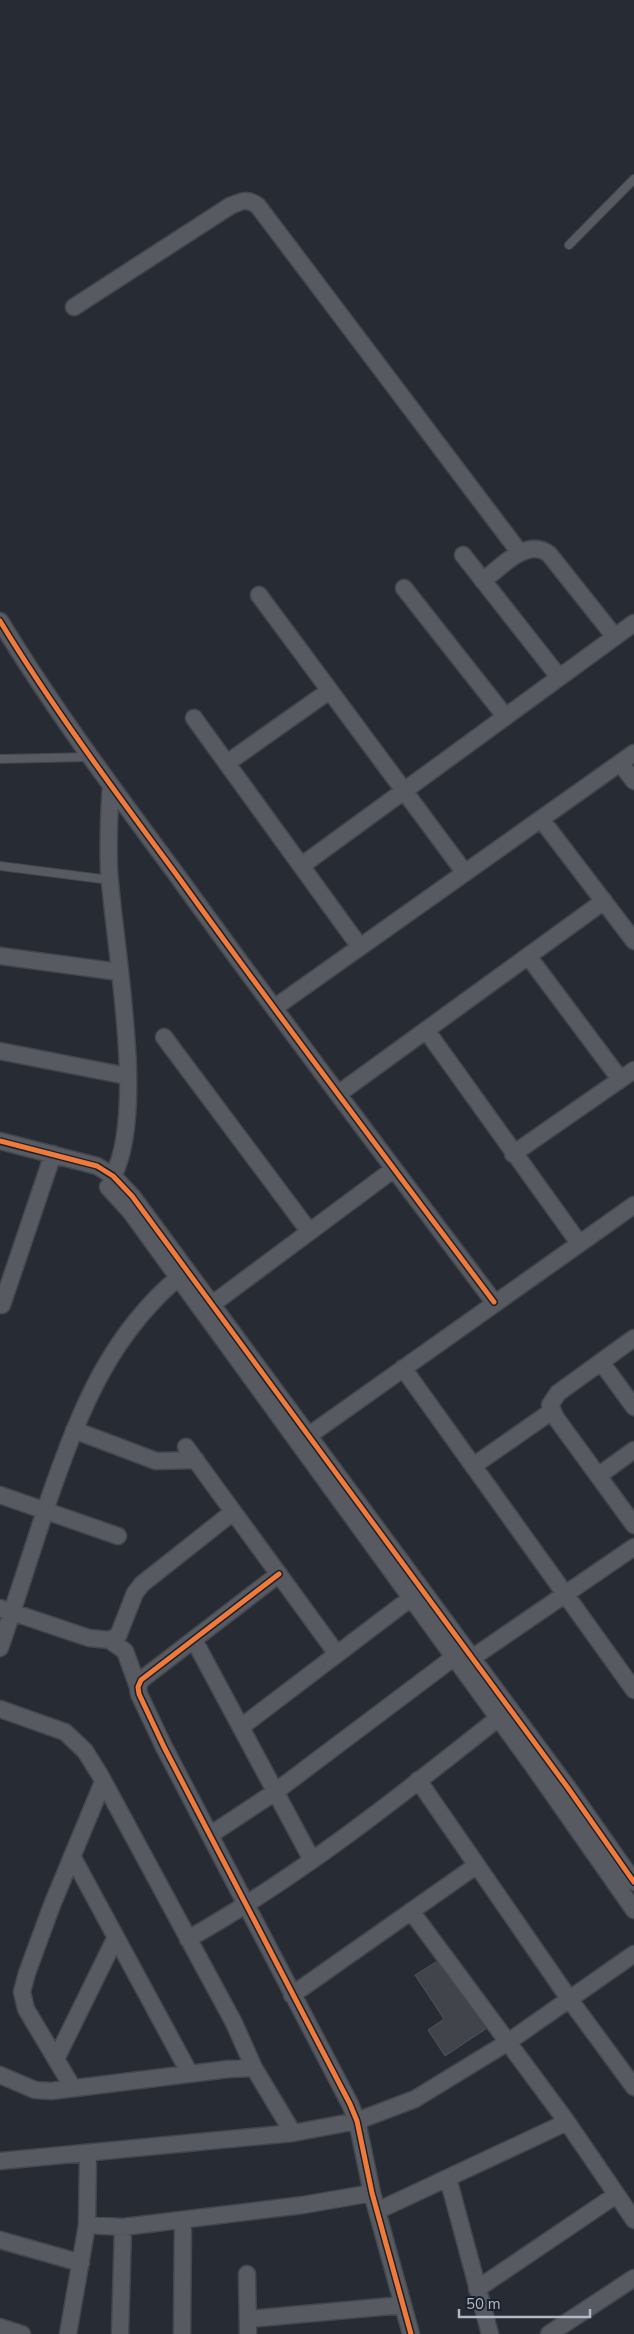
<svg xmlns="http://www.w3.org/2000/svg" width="634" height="2334" viewBox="0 0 634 2334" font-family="'Nunito Sans',sans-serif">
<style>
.building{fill:#41454b;stroke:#4f535b}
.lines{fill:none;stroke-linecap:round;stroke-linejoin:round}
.lane-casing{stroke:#43464c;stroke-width:10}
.street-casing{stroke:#43464c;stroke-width:19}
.lane{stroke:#575a61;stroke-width:8}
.street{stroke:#575a61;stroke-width:16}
.cycleway-casing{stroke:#1b212d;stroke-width:8}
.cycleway{stroke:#f17a3a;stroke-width:5}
</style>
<rect width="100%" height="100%" fill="#272b33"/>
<!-- building -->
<path class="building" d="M 441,1959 L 487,2028 L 445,2056 L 428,2030 L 444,2019 L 415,1975 Z"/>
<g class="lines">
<!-- lane casing -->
<g class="lane-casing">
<path id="lane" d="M 569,245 L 634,179
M 0,759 L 89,757
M 0,866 L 110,880"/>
</g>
<!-- street casing -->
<g class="street-casing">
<path id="street" d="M 74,307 L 230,206 C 241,201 248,198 258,206 L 520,553
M 463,555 L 559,677
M 483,581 C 501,567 527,537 549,554 L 615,637
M 404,588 L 505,716
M 259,595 L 465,873
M 0,621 C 54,710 117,794 179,878 C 282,1021 388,1161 494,1302
M 194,718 L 360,947
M 227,763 L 329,691
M 620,763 L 634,781
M 111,786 C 109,814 108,842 109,870 C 114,946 147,1111 113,1176
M 541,819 L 634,941
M 301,866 L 634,623
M 0,956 L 119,972
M 528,956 L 620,1079
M 274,1008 L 634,753
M 426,1030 L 579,1243
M 164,1037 L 309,1231
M 0,1051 L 127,1076
M 338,1094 L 604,901
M 0,1141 L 97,1166 L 113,1176 L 132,1196 L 568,1788 L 634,1882
M 513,1154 L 634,1070
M 108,1187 L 130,1211 L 531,1763 L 634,1910
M 2,1305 L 53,1154
M 203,1311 L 394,1169
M 634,1338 L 558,1393 L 550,1405 L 556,1418 L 634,1525
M 601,1362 L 634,1407
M 403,1368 L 634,1690
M 74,1430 L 156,1461 L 196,1460
M 301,1441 L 634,1205
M 186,1447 L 337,1654
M 473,1466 L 552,1411
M 598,1476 L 634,1450
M 0,1495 L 118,1536
M 279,1574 L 141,1680 L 138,1687 L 139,1694 L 164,1747 L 350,2104 L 357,2121 L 372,2193 L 411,2334
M 0,1608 L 89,1638 L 109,1640 L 118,1636 L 135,1593 L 142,1584 L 233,1512
M 109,1640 L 125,1651 L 138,1687
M 194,1640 L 312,1860
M 0,1648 C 17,1598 33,1547 50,1496 C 81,1408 110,1332 186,1271
M 472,1658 L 634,1547
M 0,1709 L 65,1732 L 85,1751 L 100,1775 L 234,2023 L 254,2068
M 241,1727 L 411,1598
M 418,1780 L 570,2000 L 634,2087
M 210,1835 L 275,1792 L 461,1652
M 72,1856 L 190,2074
M 411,1911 L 567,2122 L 634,2220
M 188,1939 C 302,1875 404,1793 506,1712
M 292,1995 L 477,1865
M 56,2059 L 116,1937
M 0,2075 L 35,2090 L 51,2091 L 229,2069 L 254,2068 L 293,2133 L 357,2121 L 415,2099 L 508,2042 L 634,1954
M 73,2088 L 26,2009 L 22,1992 L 27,1973 L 52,1905 L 103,1782
M 0,2161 L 293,2133
M 448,2178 L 490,2334
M 377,2211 L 567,2122
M 87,2225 L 123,2227 L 303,2205 L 372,2193
M 0,2240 L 81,2263
M 247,2274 L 248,2334
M 477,2289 L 616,2195
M 248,2319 L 403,2305
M 0,2327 L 22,2334
M 68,2334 L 87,2225 L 88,2154
M 120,2334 L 123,2227
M 182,2334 L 183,2220
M 549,2334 L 634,2278"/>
</g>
<!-- lane -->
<use href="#lane" class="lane"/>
<!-- street -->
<use href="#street" class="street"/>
<!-- cycleway casing -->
<g class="cycleway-casing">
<path id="cycleway" d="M 0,621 C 54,710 117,794 179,878 C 282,1021 388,1161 494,1302
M 0,1141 L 97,1166 L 113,1176 L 132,1196 L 568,1788 L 634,1882
M 279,1574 L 141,1680 L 138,1687 L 139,1694 L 164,1747 L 350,2104 L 357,2121 L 372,2193 L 411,2334"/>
</g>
<!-- cycleway -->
<use href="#cycleway" class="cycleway"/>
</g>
<!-- scale -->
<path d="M459 2309v8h131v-8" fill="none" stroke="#b1b7c4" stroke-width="2.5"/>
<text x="466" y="2309" font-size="15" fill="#b1b7c4" stroke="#1b212d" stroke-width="4" paint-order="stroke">50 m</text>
</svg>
